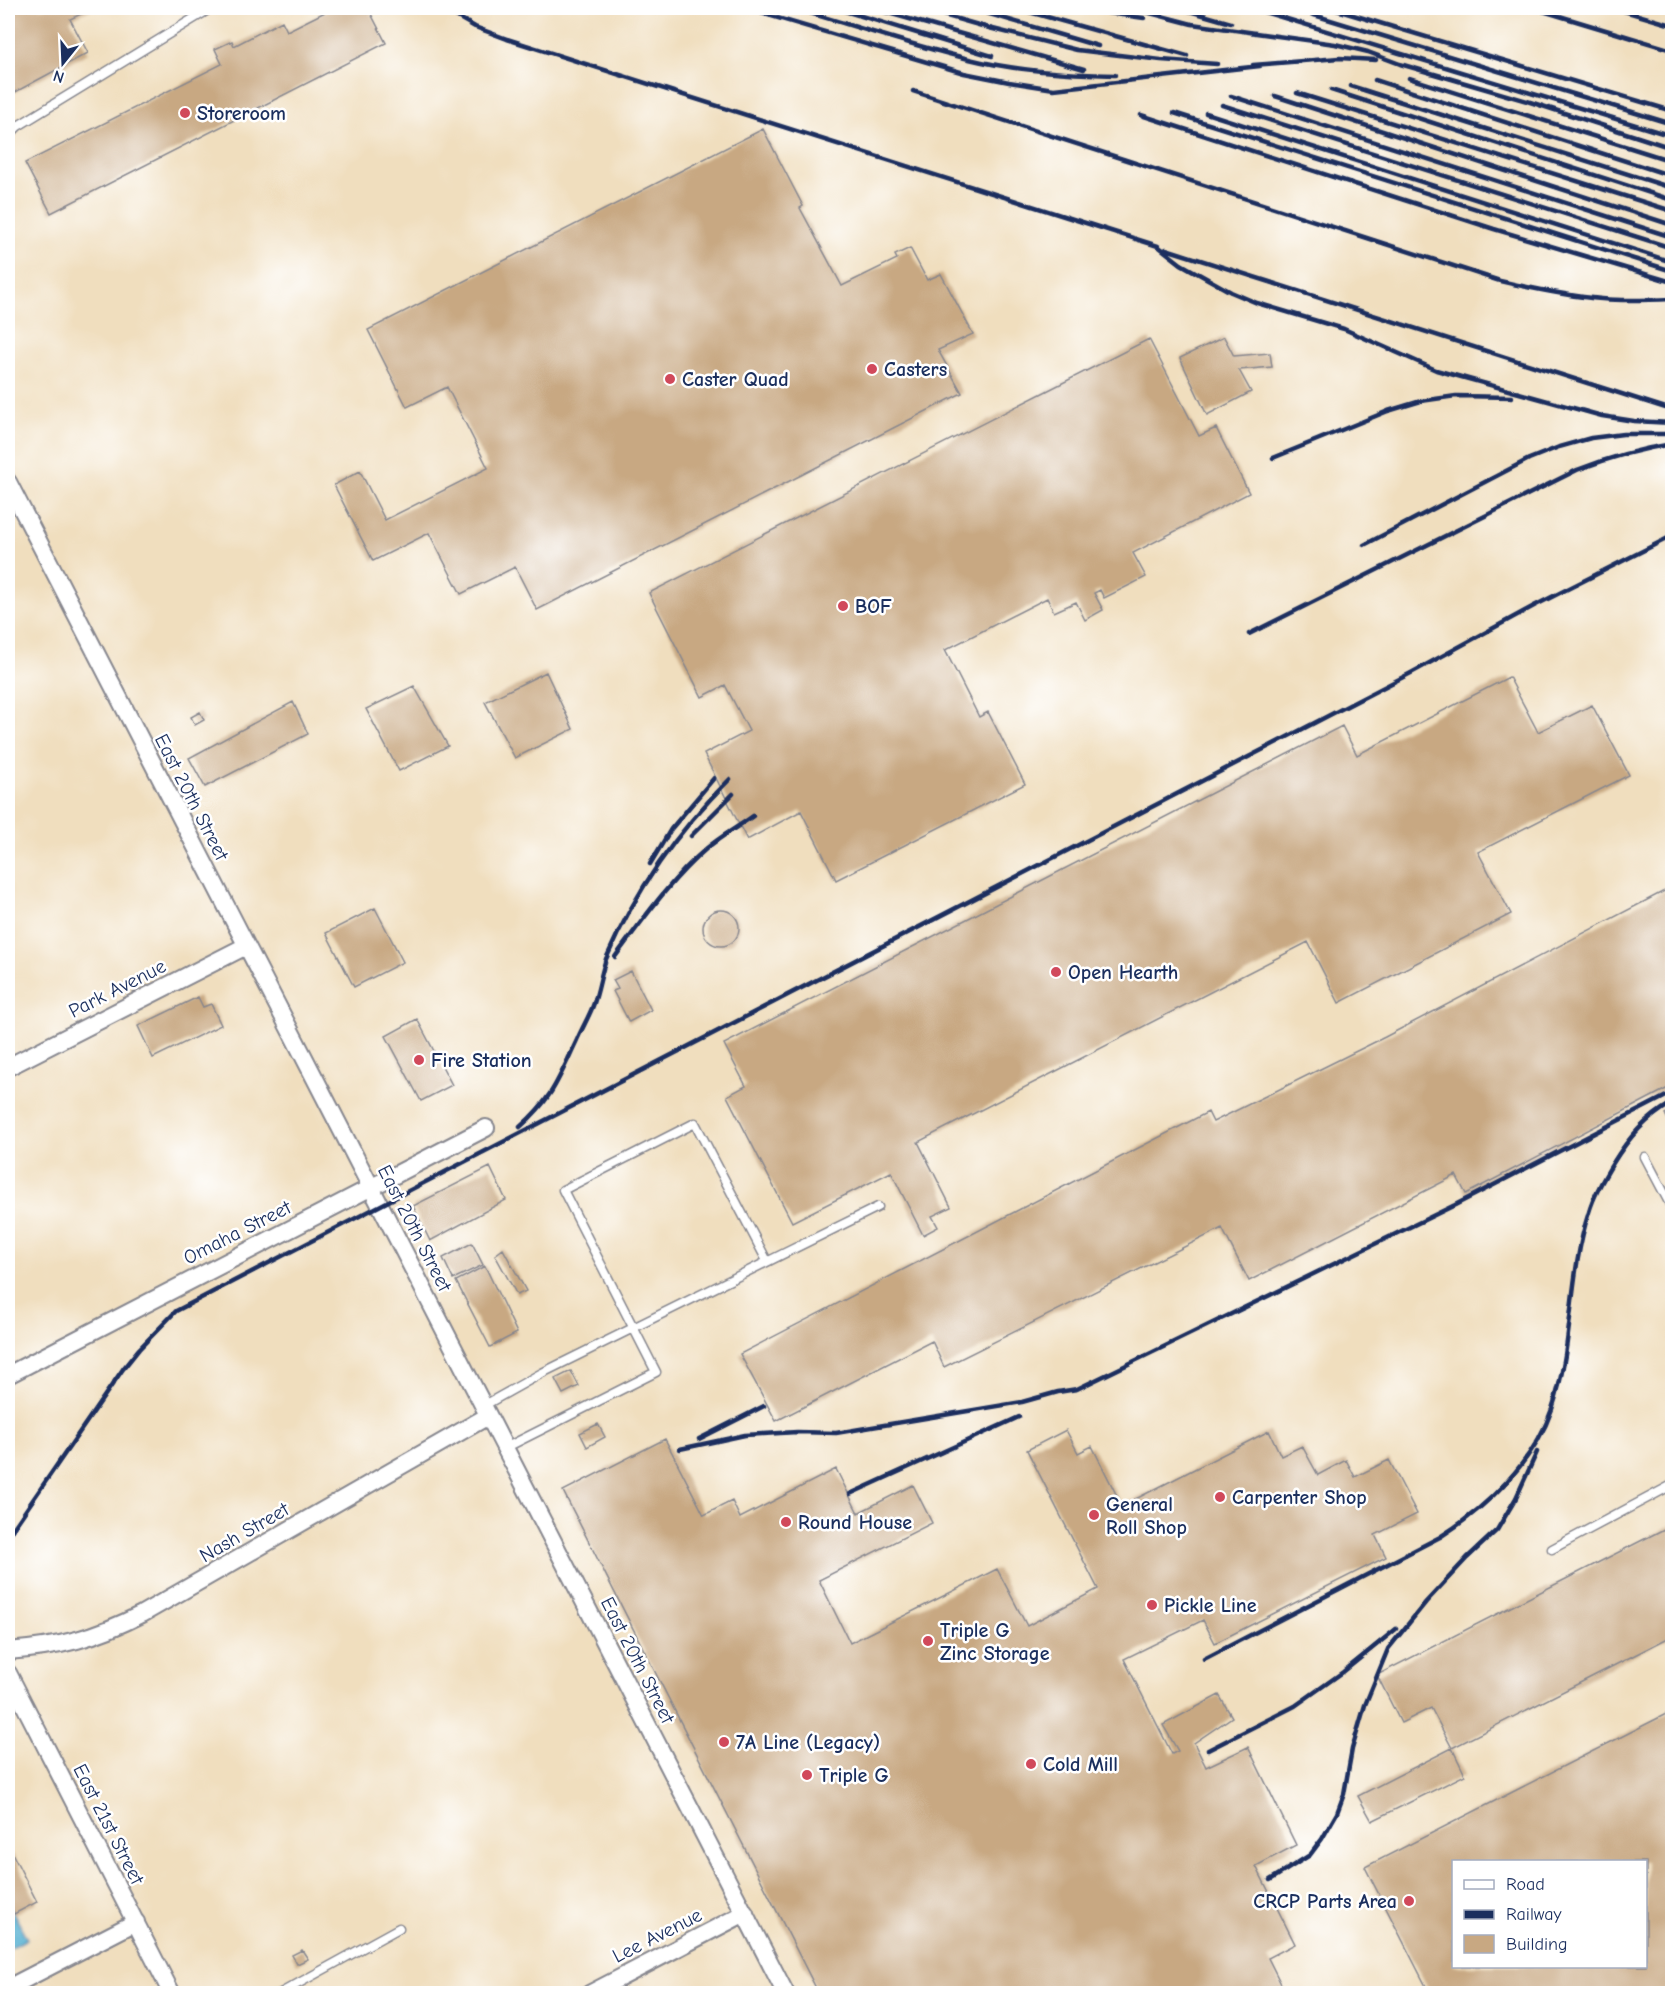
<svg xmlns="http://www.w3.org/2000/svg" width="1680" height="2001" viewBox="0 0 1680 2001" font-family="'Comic Neue',sans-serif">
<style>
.water{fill:#52afd0;stroke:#366f97;stroke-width:1.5}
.building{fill:#c8a882;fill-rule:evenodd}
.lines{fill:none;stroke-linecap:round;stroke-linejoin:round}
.lane-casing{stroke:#86868e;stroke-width:11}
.street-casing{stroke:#86868e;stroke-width:20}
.lane{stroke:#fff;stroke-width:8}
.street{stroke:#fff;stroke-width:16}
.rail{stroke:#1b2f5e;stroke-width:4.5}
.poi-dot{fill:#d1495b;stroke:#fff;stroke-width:2}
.labels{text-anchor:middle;stroke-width:5;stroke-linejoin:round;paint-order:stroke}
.poi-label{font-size:20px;font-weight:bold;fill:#1b2f5e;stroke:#fff;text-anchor:start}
.street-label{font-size:20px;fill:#1b2f5e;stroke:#fff}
</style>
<rect width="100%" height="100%" fill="#fff"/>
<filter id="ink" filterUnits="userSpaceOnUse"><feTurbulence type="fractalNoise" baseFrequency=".0167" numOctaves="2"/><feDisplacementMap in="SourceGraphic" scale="12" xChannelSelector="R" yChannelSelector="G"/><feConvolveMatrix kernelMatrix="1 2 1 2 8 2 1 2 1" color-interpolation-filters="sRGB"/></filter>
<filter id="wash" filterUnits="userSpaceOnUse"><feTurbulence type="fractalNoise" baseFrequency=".008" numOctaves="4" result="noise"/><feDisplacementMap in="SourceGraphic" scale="24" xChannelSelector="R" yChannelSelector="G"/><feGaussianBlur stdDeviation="1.35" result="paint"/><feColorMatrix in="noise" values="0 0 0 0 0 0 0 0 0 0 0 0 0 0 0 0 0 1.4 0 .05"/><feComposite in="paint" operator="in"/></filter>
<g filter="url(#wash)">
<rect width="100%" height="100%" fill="#f0debe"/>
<!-- water -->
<path class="water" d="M 8,1902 L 27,1939 L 8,1949 Z"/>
<g id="blocks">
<!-- building -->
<path class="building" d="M 15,8 L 94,8 L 70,19 L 88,53 L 8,96 L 8,11 Z
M 333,8 L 368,8 L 386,43 L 51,213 L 25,163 L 222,64 L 215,49 L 232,41 L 234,46 L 282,21 L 287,31 Z
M 763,129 L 803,206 L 800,208 L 842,286 L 897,259 L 895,255 L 910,248 L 927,280 L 941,274 L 973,334 L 938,350 L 962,393 L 537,610 L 515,567 L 461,594 L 429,533 L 373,561 L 334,485 L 360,471 L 385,520 L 488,468 L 447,387 L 407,407 L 368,330 Z
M 1224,337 L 1234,356 L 1270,353 L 1272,367 L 1239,370 L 1251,392 L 1207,415 L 1180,358 Z
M 1149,339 L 1199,436 L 1216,428 L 1249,493 L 1133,553 L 1146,577 L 1104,598 L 1100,590 L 1094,593 L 1103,610 L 1085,620 L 1076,602 L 1054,612 L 1047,598 L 945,650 L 979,717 L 988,712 L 1025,784 L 836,880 L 801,811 L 747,840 L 704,754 L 749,731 L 725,685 L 702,697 L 649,593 Z
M 546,672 L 573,729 L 515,758 L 485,702 Z
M 1509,677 L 1538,732 L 1592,705 L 1629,775 L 1478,852 L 1511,914 L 1339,1003 L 1308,942 L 918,1142 L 951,1207 L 932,1216 L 938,1227 L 923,1235 L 891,1172 L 792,1222 L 727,1096 L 746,1086 L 724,1044 L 1342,726 L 1357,755 Z
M 414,686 L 448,746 L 399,771 L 366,709 Z
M 293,702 L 308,734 L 205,787 L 189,758 Z
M 200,712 L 204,720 L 195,725 L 191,717 Z
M 1672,887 L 1672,1086 L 1466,1194 L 1456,1175 L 1249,1281 L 1222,1228 L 944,1367 L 932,1341 L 776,1421 L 740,1354 L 1208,1112 L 1213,1122 L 1385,1037 Z
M 375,908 L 403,962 L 354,987 L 326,933 Z
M703 928a18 18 0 1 1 36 0a18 18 0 1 1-36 0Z
M 631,971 L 651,1010 L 629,1022 L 613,991 L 618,989 L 613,980 Z
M 198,997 L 203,1007 L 211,1004 L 221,1025 L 153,1058 L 138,1026 Z
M 417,1019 L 452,1085 L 421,1101 L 386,1036 Z
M 1672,1111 L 1672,1128 L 1665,1114 Z
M 490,1167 L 506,1200 L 430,1241 L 413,1206 Z
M 472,1243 L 483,1265 L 453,1279 L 443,1258 Z
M 503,1249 L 526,1291 L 517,1295 L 495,1255 Z
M 485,1266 L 517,1333 L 490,1347 L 456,1281 Z
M 571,1371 L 579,1386 L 563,1394 L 555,1379 Z
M 598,1424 L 605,1437 L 587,1447 L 580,1433 Z
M 1066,1430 L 1078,1453 L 1092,1446 L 1122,1506 L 1269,1431 L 1281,1456 L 1302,1446 L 1318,1475 L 1346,1460 L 1355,1477 L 1389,1460 L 1417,1514 L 1375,1535 L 1386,1557 L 1215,1643 L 1203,1620 L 1124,1659 L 1172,1754 L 1178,1751 L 1163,1725 L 1219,1695 L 1232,1717 L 1194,1743 L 1206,1767 L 1248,1747 L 1296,1845 L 1256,1866 L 1295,1944 L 1268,1958 L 1286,1994 L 819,1994 L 563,1491 L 665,1439 L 704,1515 L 732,1501 L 740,1518 L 836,1469 L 858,1513 L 913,1485 L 932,1523 L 819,1580 L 850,1643 L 997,1569 L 1027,1626 L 1098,1589 L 1027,1450 Z
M 1672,1525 L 1672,1636 L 1452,1748 L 1431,1708 L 1401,1723 L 1377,1675 Z
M 1672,1711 L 1672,1994 L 1430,1994 L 1365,1867 ZM 1454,1862 L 1646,1862 L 1646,1966 L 1454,1966 Z
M 1452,1748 L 1465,1775 L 1372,1821 L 1358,1796 Z
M 8,1845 L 37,1902 L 14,1914 L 8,1902 Z
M 302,1950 L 308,1959 L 297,1964 L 292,1955 Z"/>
</g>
</g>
<g filter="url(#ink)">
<use href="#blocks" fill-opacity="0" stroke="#86868e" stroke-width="1.5"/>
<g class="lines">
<!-- lane casing -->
<g class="lane-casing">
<path id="lane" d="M 8,136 L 18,126 L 211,8
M 1645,1157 L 1672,1208
M 483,1406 L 542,1373 L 878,1207
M 505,1448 L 656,1372 L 563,1190 L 695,1123 L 767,1261
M 1552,1549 L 1672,1485
M 279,1994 L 399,1928"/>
</g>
<!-- street casing -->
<g class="street-casing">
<path id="street" d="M 8,482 L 786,1994
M 8,1067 L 246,946
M 8,1375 L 486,1128
M 8,1651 C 60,1647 95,1638 142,1614 L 488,1416
M 8,1673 L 172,1994
M 8,1988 L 136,1922
M 589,1994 L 745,1913"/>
</g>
<!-- lane -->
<use href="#lane" class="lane"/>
<!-- street -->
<use href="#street" class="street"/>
<!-- rail -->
<path class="rail" d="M 442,8 L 475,27 L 507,39 L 1158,246 L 1181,264 L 1231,292 L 1257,303 L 1344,329 L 1436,370 L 1602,416 L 1634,421 L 1672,423
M 744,8 L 964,73 L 1009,82 L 1054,89 L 1260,66
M 793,8 C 852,25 910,45 969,59 C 1017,71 1066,74 1115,75
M 835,8 L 992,56
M 871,8 L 1084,69
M 919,8 L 989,28 L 1077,50 L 1161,60 L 1217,64
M 969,8 L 1098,46
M 1015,8 L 1187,56
M 1072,8 L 1144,18
M 1131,8 L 1192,24 L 1335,44 L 1368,52 L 1400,64 L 1527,101 L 1672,148
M 1179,8 L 1231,23
M 1251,8 L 1672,136
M 1291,8 L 1672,124
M 1330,8 L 1672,111
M 1533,8 L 1672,50
M 1614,8 L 1672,25
M 1253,65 L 1339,58 L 1376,60
M 1409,78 L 1672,161
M 1375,80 L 1672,176
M 1351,86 L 1672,188
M 1331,90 L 1672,200
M 913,91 L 1500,281 C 1534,289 1568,296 1602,299 C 1625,301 1649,300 1672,299
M 1297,93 L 1672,211
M 1231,96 L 1672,237
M 1275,96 L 1672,225
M 1222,105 L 1672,248
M 1174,113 L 1672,271
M 1206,113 L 1672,262
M 1141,115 L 1494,229 L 1672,282
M 1166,249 L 1672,410
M 1273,458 L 1388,411 L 1421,401 L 1456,396 L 1512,397
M 1364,545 L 1529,459 L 1559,447 L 1591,438 L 1623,434 L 1672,434
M 1671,601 L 1672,601
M 1249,634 L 1577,470 C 1608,458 1639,449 1672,444
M 691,836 L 733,794
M 650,864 L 671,829 L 714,778
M 615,957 C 644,918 671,879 707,848 C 721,836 738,827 753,816
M 520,1127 C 553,1098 559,1078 577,1040 C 582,1028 590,1015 594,1003 C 599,988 601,973 606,959 C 635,892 678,830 730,779
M 699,1439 L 764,1406
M 680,1449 L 745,1435 L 797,1432 L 836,1433 L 1022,1402 L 1058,1392 L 1077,1389 L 1455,1205 L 1672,1093
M 850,1494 L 1019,1417
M 8,1536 L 123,1369 L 139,1349 L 176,1311 L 1411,673 L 1534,606 L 1672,536
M 1204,1659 L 1440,1537 C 1486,1508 1534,1462 1552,1409 C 1574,1345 1568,1276 1589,1212 C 1594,1195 1603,1179 1613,1163 C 1629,1137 1646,1118 1672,1103
M 1208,1750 L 1295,1706 L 1343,1672 L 1396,1629
M 1270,1880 L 1310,1855 L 1322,1839 L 1337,1813 L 1344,1794 L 1352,1749 L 1365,1705 L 1388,1649 L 1426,1602 L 1467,1558 L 1497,1530 L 1516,1498 L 1537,1452"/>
</g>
</g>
<!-- markers -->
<g class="poi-dot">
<circle cx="185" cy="113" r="6"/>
<circle cx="872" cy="369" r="6"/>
<circle cx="670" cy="379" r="6"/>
<circle cx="843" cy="606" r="6"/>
<circle cx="1056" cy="972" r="6"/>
<circle cx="419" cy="1060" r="6"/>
<circle cx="1220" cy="1497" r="6"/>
<circle cx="1094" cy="1515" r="6"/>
<circle cx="786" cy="1522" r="6"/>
<circle cx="1152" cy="1605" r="6"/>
<circle cx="928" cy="1641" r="6"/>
<circle cx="724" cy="1742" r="6"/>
<circle cx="1031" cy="1764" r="6"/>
<circle cx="807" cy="1775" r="6"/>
<circle cx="1409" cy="1901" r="6"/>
</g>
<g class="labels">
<!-- poi labels -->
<g class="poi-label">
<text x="197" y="120">Storeroom</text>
<text x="884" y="376">Casters</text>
<text x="682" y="386">Caster Quad</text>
<text x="855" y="613">BOF</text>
<text x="1068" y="979">Open Hearth</text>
<text x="431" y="1067">Fire Station</text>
<text x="1232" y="1504">Carpenter Shop</text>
<text x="1106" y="1511">General<tspan x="1106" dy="23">Roll Shop</tspan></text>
<text x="798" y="1529">Round House</text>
<text x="1164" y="1612">Pickle Line</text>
<text x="940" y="1637">Triple G<tspan x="940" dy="23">Zinc Storage</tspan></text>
<text x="736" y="1749">7A Line (Legacy)</text>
<text x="1043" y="1771">Cold Mill</text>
<text x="819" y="1782">Triple G</text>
<text x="1397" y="1908" text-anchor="end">CRCP Parts Area</text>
</g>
<!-- street labels -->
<g class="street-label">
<text transform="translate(192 797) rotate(63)" y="7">East 20th Street</text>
<text transform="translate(117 988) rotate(-27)" y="7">Park Avenue</text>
<text transform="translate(415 1228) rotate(63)" y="7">East 20th Street</text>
<text transform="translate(237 1232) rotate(-27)" y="7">Omaha Street</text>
<text transform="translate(244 1532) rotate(-30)" y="7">Nash Street</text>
<text transform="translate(638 1660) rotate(63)" y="7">East 20th Street</text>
<text transform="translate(109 1824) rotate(63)" y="7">East 21st Street</text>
<text transform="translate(657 1935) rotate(-27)" y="7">Lee Avenue</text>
</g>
</g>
<!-- margin -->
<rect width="1680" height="2001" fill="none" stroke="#fff" stroke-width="30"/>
<!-- legend -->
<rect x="1452" y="1860" width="195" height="108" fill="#ffffff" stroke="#a4acbf" stroke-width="1.5"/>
<rect x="1464" y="1880" width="30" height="9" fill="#ffffff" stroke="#a4acbf" stroke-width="1.5"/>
<text x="1506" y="1890" font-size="18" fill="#1b2f5e">Road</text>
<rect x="1464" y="1910" width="30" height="9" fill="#1b2f5e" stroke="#a4acbf" stroke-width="1.5"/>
<text x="1506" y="1920" font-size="18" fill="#1b2f5e">Railway</text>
<rect x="1464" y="1935" width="30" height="18" fill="#c8a882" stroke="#a4acbf" stroke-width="1.5"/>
<text x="1506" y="1950" font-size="18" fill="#1b2f5e">Building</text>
<!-- north arrow -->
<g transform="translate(63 63) rotate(198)" stroke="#ffffff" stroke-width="4.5" paint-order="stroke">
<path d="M0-4.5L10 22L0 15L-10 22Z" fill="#1b2f5e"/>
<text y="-9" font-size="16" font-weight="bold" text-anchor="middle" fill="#1b2f5e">N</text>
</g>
</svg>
